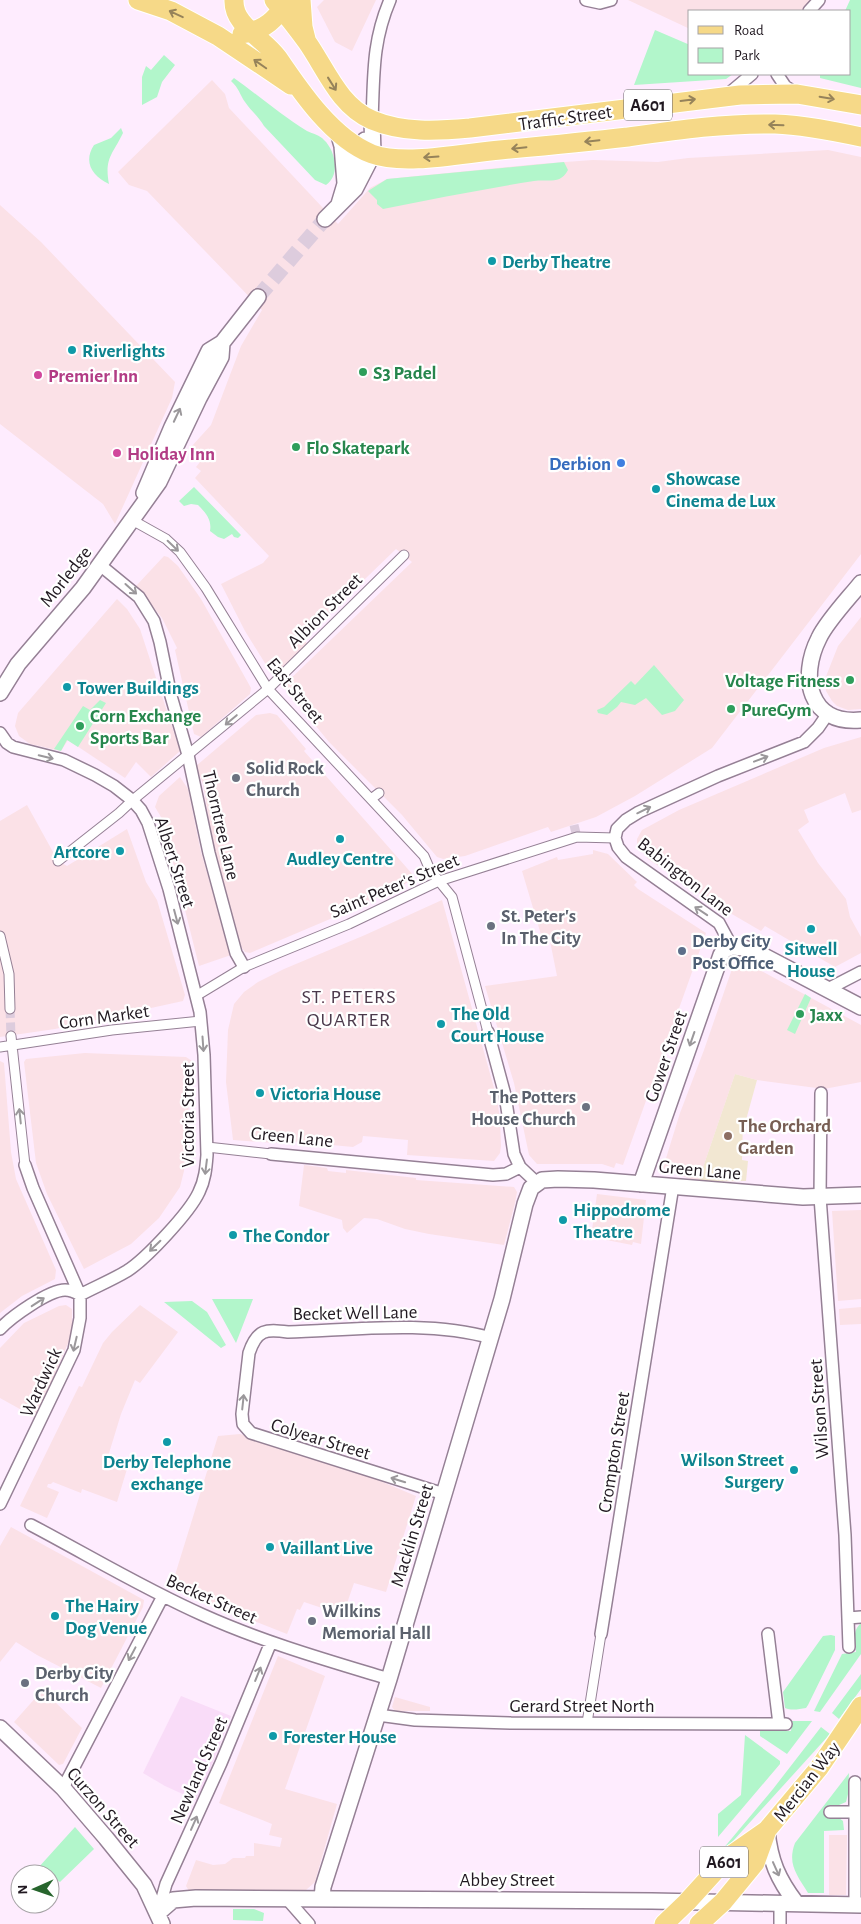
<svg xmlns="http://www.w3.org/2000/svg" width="861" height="1924" viewBox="0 0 861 1924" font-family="'Alegreya Sans',sans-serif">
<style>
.commercial{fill:#fbe1e7}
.built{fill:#f9dcf8}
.education{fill:#f2e7d2}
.green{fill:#b2f6cb}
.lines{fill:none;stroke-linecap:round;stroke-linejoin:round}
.pedestrian-tunnel{stroke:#dcd;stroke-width:9;stroke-dasharray:9 4.5;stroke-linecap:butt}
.tertiary-tunnel{stroke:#dcd;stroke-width:15;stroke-dasharray:15 8;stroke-linecap:butt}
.pedestrian-casing{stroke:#958095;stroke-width:11}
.minor-casing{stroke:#958095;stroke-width:14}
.tertiary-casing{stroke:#958095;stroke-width:18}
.primary-casing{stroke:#fff;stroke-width:21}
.pedestrian{stroke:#fff;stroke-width:9}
.minor{stroke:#fff;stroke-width:11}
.tertiary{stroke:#fff;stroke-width:15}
.primary{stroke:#f6d988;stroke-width:19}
.oneway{stroke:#96835a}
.oneway2{stroke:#9b989b}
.culture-dot{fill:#0f9aa8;stroke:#fff;stroke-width:2}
.leisure-dot{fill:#2e9e5b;stroke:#fff;stroke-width:2}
.hotel-dot{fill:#d1479c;stroke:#fff;stroke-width:2}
.shop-dot{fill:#3f7fe0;stroke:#fff;stroke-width:2}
.worship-dot{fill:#6b7280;stroke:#fff;stroke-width:2}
.service-dot{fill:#5c6f8a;stroke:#fff;stroke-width:2}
.education-dot{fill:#8d6e63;stroke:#fff;stroke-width:2}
.labels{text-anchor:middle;stroke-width:4.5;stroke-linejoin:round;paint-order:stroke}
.shield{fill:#fff;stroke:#645e64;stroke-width:1}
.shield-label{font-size:18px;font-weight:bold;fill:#211921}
.street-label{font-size:19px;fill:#211921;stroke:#fff}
.culture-label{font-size:19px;font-weight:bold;fill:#0d838f;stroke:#fff;text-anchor:start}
.leisure-label{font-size:19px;font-weight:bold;fill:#27864d;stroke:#fff;text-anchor:start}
.hotel-label{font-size:19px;font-weight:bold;fill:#b23c85;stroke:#fff;text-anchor:start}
.shop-label{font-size:19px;font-weight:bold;fill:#366cbe;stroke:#fff;text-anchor:end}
.worship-label{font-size:19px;font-weight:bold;fill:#5b616d;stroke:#fff;text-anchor:start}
.service-label{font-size:19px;font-weight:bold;fill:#4e5e75;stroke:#fff;text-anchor:start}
.education-label{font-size:19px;font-weight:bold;fill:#785e54;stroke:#fff;text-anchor:start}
.neighbourhood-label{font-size:20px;letter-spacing:1px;fill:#4c3a4c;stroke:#fff}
</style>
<rect width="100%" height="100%" fill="#feecfe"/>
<!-- commercial -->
<path class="commercial" d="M 324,0 L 376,0 L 352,51 L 335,42 L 317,7 Z
M 628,0 L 810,0 L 801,11 L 690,11 L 690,29 Z
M 212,80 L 225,94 L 229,108 L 338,224 L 370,188 L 387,179 L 538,164 L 593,160 L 658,162 L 688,158 L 828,150 L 861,157 L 861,554 L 712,748 L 635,796 L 596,817 L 551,832 L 548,827 L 465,856 L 443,859 L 437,857 L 402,815 L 329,742 L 283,686 L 412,562 L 396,549 L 304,638 L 307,644 L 279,670 L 268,668 L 245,631 L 221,584 L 263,563 L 269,556 L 195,478 L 201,471 L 196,467 L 200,462 L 191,447 L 211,425 L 241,346 L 262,310 L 147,191 L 129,185 L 118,172 Z
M 0,205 L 41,242 L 175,382 L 172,398 L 115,524 L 103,504 L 0,424 Z
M 164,556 L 168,557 L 178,566 L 201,599 L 251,688 L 250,694 L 201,737 L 194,734 L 175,650 L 177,648 L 162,618 L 136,586 Z
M 117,599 L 127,609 L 140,629 L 180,751 L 151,777 L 136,762 L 125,778 L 68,740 L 61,751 L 30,744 L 19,736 L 15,726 L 18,713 Z
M 861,617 L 861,709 L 848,710 L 837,706 L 832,701 L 826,691 L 825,679 L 838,646 Z
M 270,713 L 277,715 L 306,749 L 304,751 L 414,876 L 413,880 L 349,911 L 250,953 L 245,952 L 242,948 L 233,924 L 212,841 L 203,784 L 196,766 L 256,715 Z
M 861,737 L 861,810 L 852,813 L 845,793 L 804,810 L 809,822 L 798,830 L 818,863 L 846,899 L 850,917 L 861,937 L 861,953 L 835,967 L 765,926 L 761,931 L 718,906 L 648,859 L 637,845 L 637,839 L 642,830 L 679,810 L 824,748 Z
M 180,777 L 188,789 L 201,852 L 231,955 L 199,966 L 168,842 L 161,817 L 155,807 L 159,796 Z
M 27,805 L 58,861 L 67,866 L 127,829 L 146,882 L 157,900 L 185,995 L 183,1001 L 55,1029 L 0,1037 L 0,821 Z
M 593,850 L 608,854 L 637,882 L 634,885 L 638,889 L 706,933 L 623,1165 L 616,1163 L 614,1168 L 602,1164 L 537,1164 L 529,1155 L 514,1083 L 485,986 L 557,976 L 549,936 L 542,938 L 522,871 L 557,857 L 558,860 L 593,854 Z
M 442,900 L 497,1099 L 500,1119 L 501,1146 L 500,1153 L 494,1161 L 407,1155 L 408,1140 L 375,1137 L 363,1136 L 362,1142 L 353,1147 L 290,1141 L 289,1144 L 233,1140 L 226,1082 L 228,1030 L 234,1004 L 244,992 L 258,982 L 284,969 L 365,935 Z
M 745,962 L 861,1025 L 861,1082 L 824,1089 L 757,1080 L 735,1074 L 698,1182 L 663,1168 L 680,1113 L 704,1050 L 732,969 Z
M 85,1053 L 186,1057 L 192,1061 L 184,1171 L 180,1187 L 159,1218 L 131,1244 L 84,1269 L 47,1194 L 36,1163 L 24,1062 L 26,1059 Z
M 0,1061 L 4,1063 L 11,1152 L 16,1179 L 56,1270 L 55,1279 L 22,1296 L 0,1313 Z
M 304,1165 L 327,1168 L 328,1171 L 346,1173 L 346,1170 L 416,1178 L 416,1180 L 514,1187 L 517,1192 L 515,1203 L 504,1245 L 429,1234 L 405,1229 L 377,1219 L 364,1218 L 347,1233 L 343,1228 L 342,1220 L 299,1206 Z
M 597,1194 L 646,1200 L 641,1244 L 633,1242 L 632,1245 L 591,1237 Z
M 861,1210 L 861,1299 L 838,1301 L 832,1211 Z
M 66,1305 L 72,1309 L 72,1329 L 69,1341 L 36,1418 L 0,1398 L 0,1348 L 24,1323 L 59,1306 Z
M 140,1305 L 178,1332 L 140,1383 L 135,1380 L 121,1414 L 106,1463 L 127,1469 L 117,1502 L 82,1489 L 81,1493 L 53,1482 L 51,1484 L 48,1484 L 47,1487 L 59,1492 L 47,1518 L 20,1506 L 79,1386 L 82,1387 L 103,1343 L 112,1332 Z
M 861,1307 L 861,1324 L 840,1325 L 839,1309 Z
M 240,1434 L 354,1468 L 373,1478 L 416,1496 L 386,1592 L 354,1583 L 343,1615 L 304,1602 L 300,1610 L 297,1609 L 287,1634 L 171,1588 L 218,1436 Z
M 11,1527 L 144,1600 L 143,1607 L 101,1688 L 37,1655 L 16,1642 L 0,1662 L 0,1546 Z
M 278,1656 L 325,1676 L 285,1789 L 337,1804 L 315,1882 L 306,1890 L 189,1891 L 186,1886 L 196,1860 L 213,1865 L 225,1864 L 233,1858 L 245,1858 L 246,1856 L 254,1856 L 254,1843 L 280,1847 L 282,1838 L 269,1835 L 272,1824 L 219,1803 Z
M 46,1686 L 60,1696 L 54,1701 L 82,1728 L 63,1764 L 59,1765 L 14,1722 Z
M 395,1697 L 430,1707 L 430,1711 L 395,1711 L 392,1707 Z
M 829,1835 L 847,1835 L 846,1895 L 829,1895 Z"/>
<!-- built -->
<path class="built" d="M 181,1696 L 231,1716 L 198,1801 L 165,1786 L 143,1773 Z"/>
<!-- education -->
<path class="education" d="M 735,1074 L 757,1080 L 746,1120 L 743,1120 L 742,1160 L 748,1161 L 746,1181 L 698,1182 Z"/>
<!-- green -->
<path class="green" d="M 850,0 L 861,0 L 861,88 L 820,78 L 820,74 L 850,74 L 850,11 L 845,11 Z
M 655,30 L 690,45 L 690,74 L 733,74 L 726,79 L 634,85 Z
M 164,55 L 175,65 L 162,82 L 157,97 L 142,105 L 142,77 L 146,66 L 151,70 Z
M 234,78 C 258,95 282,116 307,131 C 313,134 320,135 324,140 C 335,150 341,175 326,185 L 315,180 L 264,126 C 259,117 251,111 245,102 C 240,95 239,88 231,81 Z
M 121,128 L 123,133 C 113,154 104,158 109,184 C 92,176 83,162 94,145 L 111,138 Z
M 564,162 L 568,170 C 560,185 549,179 534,181 C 483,189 433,199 383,209 L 377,204 L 377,200 L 368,191 L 387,179 Z
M 194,487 L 241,535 L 238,538 L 234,537 L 232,534 L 224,539 L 218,537 L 210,531 C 212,520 206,513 198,505 L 191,504 L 184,506 L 179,501 Z
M 654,665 L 684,700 L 675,711 L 662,715 L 646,698 L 635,705 L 621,702 L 617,707 L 607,715 L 598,713 L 597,710 L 604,707 L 631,681 L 635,685 Z
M 100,700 L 106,703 L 78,747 L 67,740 L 61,751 L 54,749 L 83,706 L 90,710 Z
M 805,994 L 811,998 L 795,1034 L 787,1030 Z
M 212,1299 L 253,1299 L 236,1343 Z
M 192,1301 L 207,1312 L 226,1345 L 221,1348 L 164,1302 Z
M 861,1623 L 861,1654 L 820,1712 L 814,1711 L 842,1654 L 856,1652 C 855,1641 852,1631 861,1623 Z
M 831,1635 L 835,1636 L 835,1650 L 808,1705 L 806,1708 C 799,1709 792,1711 785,1708 L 783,1692 L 823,1636 Z
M 861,1674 L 861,1689 L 839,1719 L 832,1713 Z
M 792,1721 L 812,1721 L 787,1754 L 760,1736 L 760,1730 L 791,1731 Z
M 821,1727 L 830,1734 L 724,1851 L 722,1850 L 773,1789 Z
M 745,1735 L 780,1761 L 780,1764 L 718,1837 L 718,1814 L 741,1795 Z
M 849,1773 L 848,1794 L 846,1802 L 839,1805 L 827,1806 L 826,1816 L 838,1817 L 843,1821 L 844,1830 L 824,1831 L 824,1893 L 808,1893 C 797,1875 787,1864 795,1843 Z
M 75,1827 L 94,1849 L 60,1882 L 38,1868 Z
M 233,1909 L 254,1909 L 264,1913 L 263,1921 L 233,1920 Z"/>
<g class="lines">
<!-- pedestrian-tunnel -->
<path class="pedestrian-tunnel" d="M 574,825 L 577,837
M 10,1009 L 11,1036"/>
<!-- tertiary-tunnel -->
<path class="tertiary-tunnel" d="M 258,297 L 325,219"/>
<!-- pedestrian casing -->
<g class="pedestrian-casing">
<path id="pedestrian" d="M 132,520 L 166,539 L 180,552 L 206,588 L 268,689 L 424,856 L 430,870 L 452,897 L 488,1032
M 371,799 L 379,793
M 58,861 L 119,813 L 134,799 L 268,689 L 404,555
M 0,936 L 9,974 L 10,1009
M 196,996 L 244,967 L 349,924 L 439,881 L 577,837 L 615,838
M 11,1036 L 25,1165
M 0,1047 L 112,1030 L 201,1021
M 207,1147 L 271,1154
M 587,1723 L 601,1634"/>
</g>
<!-- minor casing -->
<g class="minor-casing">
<path id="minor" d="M 586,0 L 600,3 L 611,0
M 809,11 L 819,0
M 777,74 L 785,86 L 796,94
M 727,95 L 752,74
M 372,120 C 374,75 372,42 390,0
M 100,565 L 139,597 L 154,621 L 160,642 L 171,696 L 188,755 L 209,853 L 236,953 L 244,967
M 0,733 L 7,743 L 13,747 L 64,760 L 95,775 L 114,786 L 132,800 L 141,810 L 148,823 L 169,889 L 200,1012 L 204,1055 L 207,1155 C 206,1168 205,1180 199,1192 C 190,1212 146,1259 127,1271 C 112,1280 95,1287 80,1295
M 732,947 L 719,923 L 626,857 L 618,847 L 615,838 L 617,829 L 626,820 L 639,812 L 718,776 L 804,742 L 818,728 L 827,715
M 828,989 L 861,972
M 488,1032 L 505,1095 L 514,1154 L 520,1167 L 537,1183
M 821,1093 L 820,1197 L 845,1535 L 849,1647
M 271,1154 L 493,1175 L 506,1174 L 520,1167
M 0,1329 C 11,1317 49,1290 65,1290 C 71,1290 75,1292 80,1295
M 444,1494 L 251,1433 L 243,1424 L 242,1414 L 249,1353 C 257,1329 266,1329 288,1332 C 353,1330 428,1320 491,1338
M 0,1504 L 74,1350 L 80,1318 L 80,1295 L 33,1188 L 25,1165
M 31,1525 C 88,1555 144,1589 203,1615 C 263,1642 326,1660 389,1679
M 848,1618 L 861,1617
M 601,1634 L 673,1186
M 768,1634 L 779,1724
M 378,1715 L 415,1720 L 511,1723 L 786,1724
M 855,1782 L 855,1905
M 63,1788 L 163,1596
M 830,1812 L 855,1812
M 287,1899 L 309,1924
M 158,1913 L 166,1884 L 221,1763 L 271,1642
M 780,1924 L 780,1902"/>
</g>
<!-- tertiary casing -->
<g class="tertiary-casing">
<path id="tertiary" d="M 338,132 L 342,146 L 345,183
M 339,204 L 345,184 L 365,140
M 325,219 L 355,189 L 373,154 L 372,120
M 144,493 L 172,427 L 209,351 L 222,343 L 258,297
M 861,583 C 849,598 827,621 819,638 C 799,677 809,725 861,720
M 0,693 L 18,664 L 83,588 L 159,482 L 199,398 L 221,357 L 222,343
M 641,1184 L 721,955 L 724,950 L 732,947 L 744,948 L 760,954 L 861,1007
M 0,1728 L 63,1788 L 106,1838 L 144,1885 L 162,1924
M 767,1831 C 770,1861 778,1879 796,1903
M 322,1899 L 323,1887 L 389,1679 L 444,1494 L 502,1299 L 525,1204 L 531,1188 L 542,1180 L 558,1179 L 594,1180 L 803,1197 L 861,1195
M 158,1913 L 173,1900 L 196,1898 L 652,1901 L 861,1905"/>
</g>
<!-- primary casing -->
<g class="primary-casing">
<path id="primary" d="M 138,0 L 171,11 L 218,36 L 291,85
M 234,0 C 233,26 264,38 278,58 C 301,92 333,139 372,154 C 405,166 464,153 500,150 C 543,146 585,142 628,137 C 677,130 725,123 775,124 C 804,125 833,131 861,137
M 274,0 C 285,13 297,28 307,42 C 326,69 339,106 372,120 C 403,133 437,131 470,128 L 740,95 L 797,94 L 861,105
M 301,0 L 303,27 L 306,39
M 242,34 C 266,30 275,19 289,1
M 664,1924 L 687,1902 L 727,1858 L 767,1830 L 819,1768 L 861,1706
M 699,1924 L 723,1902 L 755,1863 L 767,1830"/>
</g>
<!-- pedestrian -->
<use href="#pedestrian" class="pedestrian"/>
<!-- minor -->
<use href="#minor" class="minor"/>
<!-- tertiary -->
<use href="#tertiary" class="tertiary"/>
<!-- primary -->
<use href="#primary" class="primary"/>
</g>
<!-- one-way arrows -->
<defs><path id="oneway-shaft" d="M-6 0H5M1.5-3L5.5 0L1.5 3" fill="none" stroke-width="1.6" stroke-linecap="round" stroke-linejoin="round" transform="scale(1.25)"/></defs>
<g class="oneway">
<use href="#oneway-shaft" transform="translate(176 14) rotate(-155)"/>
<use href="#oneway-shaft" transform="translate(260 64) rotate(-145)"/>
<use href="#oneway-shaft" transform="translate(332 84) rotate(58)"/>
<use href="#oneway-shaft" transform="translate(827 98) rotate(10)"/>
<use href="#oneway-shaft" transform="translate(688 100) rotate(-7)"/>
<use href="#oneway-shaft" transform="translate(776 125) rotate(-178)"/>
<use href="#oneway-shaft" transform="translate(592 141) rotate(174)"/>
<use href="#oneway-shaft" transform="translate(519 148) rotate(174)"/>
<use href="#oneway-shaft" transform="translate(431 157) rotate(176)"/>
</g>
<g class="oneway2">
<use href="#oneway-shaft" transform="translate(177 415) rotate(-65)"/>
<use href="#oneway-shaft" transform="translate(173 546) rotate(44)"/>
<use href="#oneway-shaft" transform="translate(131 589) rotate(42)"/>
<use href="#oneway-shaft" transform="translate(231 720) rotate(140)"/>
<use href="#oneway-shaft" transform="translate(46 757) rotate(13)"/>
<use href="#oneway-shaft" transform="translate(761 759) rotate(-21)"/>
<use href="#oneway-shaft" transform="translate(644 810) rotate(-26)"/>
<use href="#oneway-shaft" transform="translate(701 911) rotate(-146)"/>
<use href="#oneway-shaft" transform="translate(176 917) rotate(75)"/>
<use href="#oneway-shaft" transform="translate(692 1039) rotate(109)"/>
<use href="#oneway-shaft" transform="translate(203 1044) rotate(86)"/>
<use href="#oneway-shaft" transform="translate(20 1116) rotate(-96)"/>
<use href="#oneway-shaft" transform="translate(206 1167) rotate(97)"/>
<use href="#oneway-shaft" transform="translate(155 1246) rotate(136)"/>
<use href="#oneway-shaft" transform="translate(38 1302) rotate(-33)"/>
<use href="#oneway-shaft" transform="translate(75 1344) rotate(103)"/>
<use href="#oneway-shaft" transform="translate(243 1402) rotate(-84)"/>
<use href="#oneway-shaft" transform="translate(398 1480) rotate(-163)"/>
<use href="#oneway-shaft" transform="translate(132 1654) rotate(118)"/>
<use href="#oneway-shaft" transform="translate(258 1674) rotate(-68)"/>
<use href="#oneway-shaft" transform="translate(194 1823) rotate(-66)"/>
<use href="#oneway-shaft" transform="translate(776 1869) rotate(66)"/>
</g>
<!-- markers -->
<g class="culture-dot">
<circle cx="492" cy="261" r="5"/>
<circle cx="72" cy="350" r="5"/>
<circle cx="656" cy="489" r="5"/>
<circle cx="67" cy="687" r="5"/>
<circle cx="340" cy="839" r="5"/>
<circle cx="120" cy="851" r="5"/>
<circle cx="811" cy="929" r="5"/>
<circle cx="441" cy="1024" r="5"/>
<circle cx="260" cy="1093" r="5"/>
<circle cx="563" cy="1220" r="5"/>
<circle cx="233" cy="1235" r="5"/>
<circle cx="167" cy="1442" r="5"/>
<circle cx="794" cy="1470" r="5"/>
<circle cx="270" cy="1547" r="5"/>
<circle cx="55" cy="1616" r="5"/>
<circle cx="273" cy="1736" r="5"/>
</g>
<g class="leisure-dot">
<circle cx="363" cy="372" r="5"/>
<circle cx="296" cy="447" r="5"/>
<circle cx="850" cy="680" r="5"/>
<circle cx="731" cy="709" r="5"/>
<circle cx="80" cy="726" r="5"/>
<circle cx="800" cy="1014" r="5"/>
</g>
<g class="hotel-dot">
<circle cx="38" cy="375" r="5"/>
<circle cx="117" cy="453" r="5"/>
</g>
<circle class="shop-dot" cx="621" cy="463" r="5"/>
<g class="worship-dot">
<circle cx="236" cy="778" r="5"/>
<circle cx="491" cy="926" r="5"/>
<circle cx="586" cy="1107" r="5"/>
<circle cx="312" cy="1621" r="5"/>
<circle cx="25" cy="1683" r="5"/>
</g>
<circle class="service-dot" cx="682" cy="951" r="5"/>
<circle class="education-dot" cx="728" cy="1136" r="5"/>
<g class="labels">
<!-- shield labels -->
<g class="shield">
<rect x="624" y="89.5" width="48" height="31" rx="4"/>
<rect x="700" y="1846.5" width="48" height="31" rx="4"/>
</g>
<g class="shield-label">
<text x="648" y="111">A601</text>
<text x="724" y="1868">A601</text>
</g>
<!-- street labels -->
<g class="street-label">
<text transform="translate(565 117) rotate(-8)" y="7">Traffic Street</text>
<text transform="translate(65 576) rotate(-52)" y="7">Morledge</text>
<text transform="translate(324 610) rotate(-45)" y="7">Albion Street</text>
<text transform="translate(296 690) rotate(51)" y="7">East Street</text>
<text transform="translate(222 825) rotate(77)" y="7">Thorntree Lane</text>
<text transform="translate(176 862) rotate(72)" y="7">Albert Street</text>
<text transform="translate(686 876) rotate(38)" y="7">Babington Lane</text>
<text transform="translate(394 885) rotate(-23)" y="7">Saint Peter's Street</text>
<text transform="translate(104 1016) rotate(-8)" y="7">Corn Market</text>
<text transform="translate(665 1056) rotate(-71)" y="7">Gower Street</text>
<text transform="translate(187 1115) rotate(-90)" y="7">Victoria Street</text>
<text transform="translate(292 1136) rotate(6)" y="7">Green Lane</text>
<text transform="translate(700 1169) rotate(5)" y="7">Green Lane</text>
<text transform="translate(355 1312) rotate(-1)" y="7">Becket Well Lane</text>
<text transform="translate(40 1382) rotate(-65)" y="7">Wardwick</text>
<text transform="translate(818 1409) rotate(-94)" y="7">Wilson Street</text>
<text transform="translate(321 1438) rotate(17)" y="7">Colyear Street</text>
<text transform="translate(613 1452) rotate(-81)" y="7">Crompton Street</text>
<text transform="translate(411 1535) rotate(-73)" y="7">Macklin Street</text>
<text transform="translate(212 1598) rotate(24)" y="7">Becket Street</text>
<text x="582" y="1712">Gerard Street North</text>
<text transform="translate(198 1770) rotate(-66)" y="7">Newland Street</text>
<text transform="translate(806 1781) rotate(-52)" y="7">Mercian Way</text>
<text transform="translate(104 1807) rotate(49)" y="7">Curzon Street</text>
<text x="507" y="1886">Abbey Street</text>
</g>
<!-- culture labels -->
<g class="culture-label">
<text x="502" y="268">Derby Theatre</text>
<text x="82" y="357">Riverlights</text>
<text x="666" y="485">Showcase<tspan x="666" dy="22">Cinema de Lux</tspan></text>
<text x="77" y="694">Tower Buildings</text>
<text x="110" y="858" text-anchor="end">Artcore</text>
<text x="340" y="865" text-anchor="middle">Audley Centre</text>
<text x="811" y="955" text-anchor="middle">Sitwell<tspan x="811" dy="22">House</tspan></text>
<text x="451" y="1020">The Old<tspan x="451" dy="22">Court House</tspan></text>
<text x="270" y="1100">Victoria House</text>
<text x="573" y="1216">Hippodrome<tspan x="573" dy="22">Theatre</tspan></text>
<text x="243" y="1242">The Condor</text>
<text x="784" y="1466" text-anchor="end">Wilson Street<tspan x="784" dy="22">Surgery</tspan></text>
<text x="167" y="1468" text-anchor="middle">Derby Telephone<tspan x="167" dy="22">exchange</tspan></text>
<text x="280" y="1554">Vaillant Live</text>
<text x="65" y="1612">The Hairy<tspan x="65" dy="22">Dog Venue</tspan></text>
<text x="283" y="1743">Forester House</text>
</g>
<!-- leisure labels -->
<g class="leisure-label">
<text x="373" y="379">S3 Padel</text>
<text x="306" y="454">Flo Skatepark</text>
<text x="840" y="687" text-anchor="end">Voltage Fitness</text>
<text x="741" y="716">PureGym</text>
<text x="90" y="722">Corn Exchange<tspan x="90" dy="22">Sports Bar</tspan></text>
<text x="810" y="1021">Jaxx</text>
</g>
<!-- hotel labels -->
<g class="hotel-label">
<text x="48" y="382">Premier Inn</text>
<text x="127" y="460">Holiday Inn</text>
</g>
<!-- shop labels -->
<g class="shop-label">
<text x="611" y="470">Derbion</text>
</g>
<!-- worship labels -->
<g class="worship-label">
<text x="246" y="774">Solid Rock<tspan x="246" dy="22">Church</tspan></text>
<text x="501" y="922">St. Peter's<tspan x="501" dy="22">In The City</tspan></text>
<text x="576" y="1103" text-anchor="end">The Potters<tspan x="576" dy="22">House Church</tspan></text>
<text x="322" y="1617">Wilkins<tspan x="322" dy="22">Memorial Hall</tspan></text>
<text x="35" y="1679">Derby City<tspan x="35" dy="22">Church</tspan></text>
</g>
<!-- service labels -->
<g class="service-label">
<text x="692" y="947">Derby City<tspan x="692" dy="22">Post Office</tspan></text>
</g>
<!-- education labels -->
<g class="education-label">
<text x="738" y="1132">The Orchard<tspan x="738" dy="22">Garden</tspan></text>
</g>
<!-- neighbourhood labels -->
<g class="neighbourhood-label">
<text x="349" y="1003">ST. PETERS<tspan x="349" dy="23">QUARTER</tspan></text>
</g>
</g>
<!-- legend -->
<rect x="688" y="10" width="162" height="65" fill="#ffffff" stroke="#a6a3a6"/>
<rect x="698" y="26" width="25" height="8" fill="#f6d988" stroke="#a6a3a6"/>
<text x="734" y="35" font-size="15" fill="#211921">Road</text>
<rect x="698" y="48" width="25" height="15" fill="#b2f6cb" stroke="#a6a3a6"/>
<text x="734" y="60" font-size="15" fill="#211921">Park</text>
<!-- north arrow -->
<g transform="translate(35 1889) rotate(268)"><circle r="24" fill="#ffffff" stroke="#a6a3a6"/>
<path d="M0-4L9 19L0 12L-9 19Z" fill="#27652d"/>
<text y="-8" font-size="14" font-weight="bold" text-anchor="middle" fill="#211921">N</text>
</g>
</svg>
